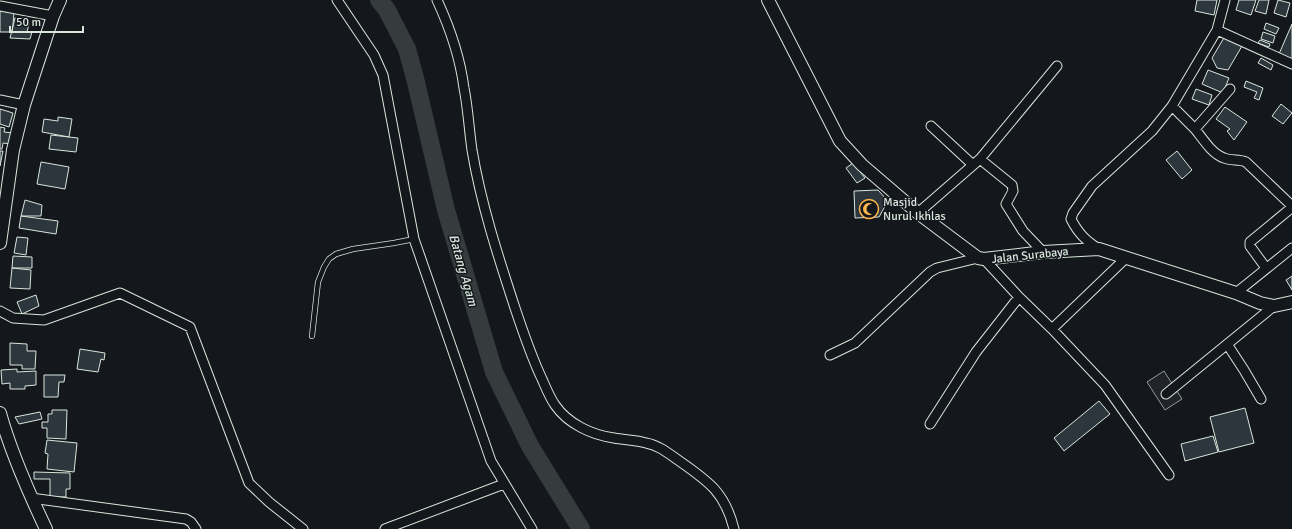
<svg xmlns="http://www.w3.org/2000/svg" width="1292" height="529" viewBox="0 0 1292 529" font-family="Signika,sans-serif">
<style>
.green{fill:#202428;stroke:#939e99}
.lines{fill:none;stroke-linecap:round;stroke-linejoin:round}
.river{stroke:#363b3e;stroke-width:18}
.building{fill:#2c363c;stroke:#d8e6dc}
.lane-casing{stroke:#d8e6dc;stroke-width:6}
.street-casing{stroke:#d8e6dc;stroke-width:11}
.secondary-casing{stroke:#d8e6dc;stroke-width:14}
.lane{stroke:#14181c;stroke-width:4.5}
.street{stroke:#14181c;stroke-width:9}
.secondary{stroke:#14181c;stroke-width:12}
.labels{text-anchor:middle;stroke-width:3;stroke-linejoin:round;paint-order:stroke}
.poi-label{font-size:12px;fill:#d8e6dc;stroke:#14181c;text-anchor:start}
.street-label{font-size:12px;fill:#d8e6dc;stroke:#14181c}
.water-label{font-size:13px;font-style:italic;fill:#d8e6dc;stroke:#14181c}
</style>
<rect width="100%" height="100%" fill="#14181c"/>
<!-- green -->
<path class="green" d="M 1164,371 L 1182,399 L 1165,410 L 1147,382 Z"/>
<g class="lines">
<!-- river -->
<path class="river" d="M 379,0 L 387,10 L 407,49 L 415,78 L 446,210 L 494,372 L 530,446 L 581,529"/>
</g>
<!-- building -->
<path class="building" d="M 1197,0 L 1217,0 L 1214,15 L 1195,11 Z
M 1239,0 L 1256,0 L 1251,15 L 1236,10 Z
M 1259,0 L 1269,0 L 1266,14 L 1255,11 Z
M 1278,0 L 1290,3 L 1286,17 L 1274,13 Z
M 0,11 L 14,13 L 13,25 L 12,32 L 0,32 Z
M 15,18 L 27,18 L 24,25 L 29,24 L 27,32 L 32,32 L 30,39 L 10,38 Z
M 1266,23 L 1279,28 L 1276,34 L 1264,29 Z
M 1292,24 L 1292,59 L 1279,54 Z
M 1263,32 L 1275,36 L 1273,43 L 1261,39 Z
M 1225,36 L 1242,46 L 1228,70 L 1217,68 L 1212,58 Z
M 1260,40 L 1270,44 L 1269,47 L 1258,43 Z
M 1261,58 L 1273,65 L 1271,70 L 1258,63 Z
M 1208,70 L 1229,78 L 1223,93 L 1202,84 Z
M 1246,81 L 1263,88 L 1259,100 L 1254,98 L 1257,92 L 1244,87 Z
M 1196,89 L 1212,95 L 1209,105 L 1192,99 Z
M 1281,104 L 1292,113 L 1283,124 L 1272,116 Z
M 1225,107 L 1247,122 L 1234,140 L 1227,131 L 1230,129 L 1216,119 Z
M 0,109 L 13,113 L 9,127 L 0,124 Z
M 58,117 L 72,119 L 69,137 L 42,132 L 44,119 L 58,121 Z
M 0,127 L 5,128 L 4,132 L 13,133 L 11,144 L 3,143 L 2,149 L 0,149 Z
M 51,135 L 78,138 L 76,152 L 49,149 Z
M 0,151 L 3,151 L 0,166 Z
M 1177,151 L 1192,170 L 1182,179 L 1166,160 Z
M 41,162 L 69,167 L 65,189 L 37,184 Z
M 853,163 L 865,178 L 857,183 L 846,168 Z
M 878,190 L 888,201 L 879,217 L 855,218 L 854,191 Z
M 25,200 L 42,205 L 41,216 L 21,216 Z
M 21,216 L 58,221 L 56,234 L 19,228 Z
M 17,237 L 28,238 L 26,255 L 14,253 Z
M 13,256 L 32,257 L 32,268 L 12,268 Z
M 12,268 L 31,270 L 30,289 L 10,288 Z
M 1292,276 L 1292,290 L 1286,280 Z
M 36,295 L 39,306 L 22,314 L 17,302 Z
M 10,343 L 27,344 L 27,351 L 36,351 L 35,369 L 22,369 L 22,365 L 10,365 Z
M 80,349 L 105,353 L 104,360 L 101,359 L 98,372 L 77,369 Z
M 17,369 L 17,372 L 36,371 L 36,385 L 25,386 L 25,389 L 10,389 L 10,383 L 2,384 L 1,370 Z
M 44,375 L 65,375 L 64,382 L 59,382 L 58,397 L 44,397 Z
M 1099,401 L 1110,414 L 1064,451 L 1054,438 Z
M 1245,408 L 1254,443 L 1219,452 L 1210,417 Z
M 52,410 L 67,410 L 66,439 L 47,438 L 47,428 L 42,428 L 42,422 L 48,422 L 48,414 L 52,414 Z
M 40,412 L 42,419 L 19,424 L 15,417 Z
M 1213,436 L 1218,452 L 1185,461 L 1181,444 Z
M 47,440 L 77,443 L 74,472 L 47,469 L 48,454 L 45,453 Z
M 34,472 L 70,473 L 70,489 L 66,489 L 66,497 L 50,497 L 50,479 L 34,479 Z"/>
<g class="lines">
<!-- lane casing -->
<g class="lane-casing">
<path id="lane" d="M 312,336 L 318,282 L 324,267 L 329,259 L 336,254 L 353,249 L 394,243 L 414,239"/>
</g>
<!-- street casing -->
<g class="street-casing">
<path id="street" d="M 337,0 L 374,55 L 383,75 L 414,239 L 491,461 L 532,529
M 437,0 C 450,28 460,57 464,88 C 468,108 469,129 472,150 C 481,204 498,256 515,308 C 523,332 531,356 542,379 C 546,388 550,398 555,405 C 568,424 592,435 614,438 C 625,440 636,440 646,443 C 658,445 668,453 678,460 C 708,481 725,492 734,529
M 0,6 L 53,16
M 1217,30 L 1292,64
M 0,100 L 24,105
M 1172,106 L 1195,129 L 1230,89
M 931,126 L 973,165
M 1195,129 C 1203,139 1212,154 1224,158 C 1231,161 1239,159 1246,162 L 1291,205 L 1290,209 L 1250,242 L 1250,246 L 1266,268
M 980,159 L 1012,185 L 1013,191 L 1006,204 L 1023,231 L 1043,252
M 918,213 L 980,159 L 1057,66
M 1099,249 C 1086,241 1078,233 1071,219 L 1073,213 L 1092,186 L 1152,131 L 1172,106 L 1217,30 L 1225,0
M 984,259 L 1019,297 L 1052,329 L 1105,385 L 1169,475
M 1236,293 L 1292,248
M 0,311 L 13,318 L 44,320 L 120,293 L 190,327 L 249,483 L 269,502 L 303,529
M 1052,329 L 1127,257
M 1227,344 L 1244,370 L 1261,399
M 830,355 L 855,343 L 930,272 L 937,268 L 978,258
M 1166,394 L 1274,306
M 930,424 L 976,352 L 1019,297
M 31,498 L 186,519 L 191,522 L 196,529
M 385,529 L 504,484"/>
</g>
<!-- secondary casing -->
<g class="secondary-casing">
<path id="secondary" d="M 768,0 L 840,141 L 862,165 L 918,213 L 978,258 L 984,259 L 1043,252 L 1099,249 L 1236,293 L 1260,303 L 1274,306 L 1292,302
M 0,243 L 13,150 L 24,105 L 53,16 L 60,0
M 0,413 C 11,453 28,491 46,529"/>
</g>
<!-- lane -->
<use href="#lane" class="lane"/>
<!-- street -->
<use href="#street" class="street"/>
<!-- secondary -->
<use href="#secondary" class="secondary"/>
</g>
<!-- icons -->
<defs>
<g id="mosque-ring" transform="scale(1)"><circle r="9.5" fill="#14181c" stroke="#ffb74d" stroke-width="1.5"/><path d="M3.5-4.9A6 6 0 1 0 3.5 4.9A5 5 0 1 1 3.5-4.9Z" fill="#ffb74d"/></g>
</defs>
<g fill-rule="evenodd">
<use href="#mosque-ring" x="869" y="209"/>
</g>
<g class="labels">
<!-- poi labels -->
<g class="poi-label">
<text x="883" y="206">Masjid<tspan x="883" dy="14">Nurul Ikhlas</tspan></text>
</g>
<!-- street labels -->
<g class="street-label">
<text transform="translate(1030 255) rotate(-6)" y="4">Jalan Surabaya</text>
</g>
<!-- water labels -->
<g class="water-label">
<text transform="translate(464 270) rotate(74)" y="5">Batang Agam</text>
</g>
</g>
<!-- scale -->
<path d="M10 26v6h73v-6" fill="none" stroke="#d8e6dc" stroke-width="2"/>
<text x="16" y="26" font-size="12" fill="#d8e6dc" stroke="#14181c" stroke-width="3" paint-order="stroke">50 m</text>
</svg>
